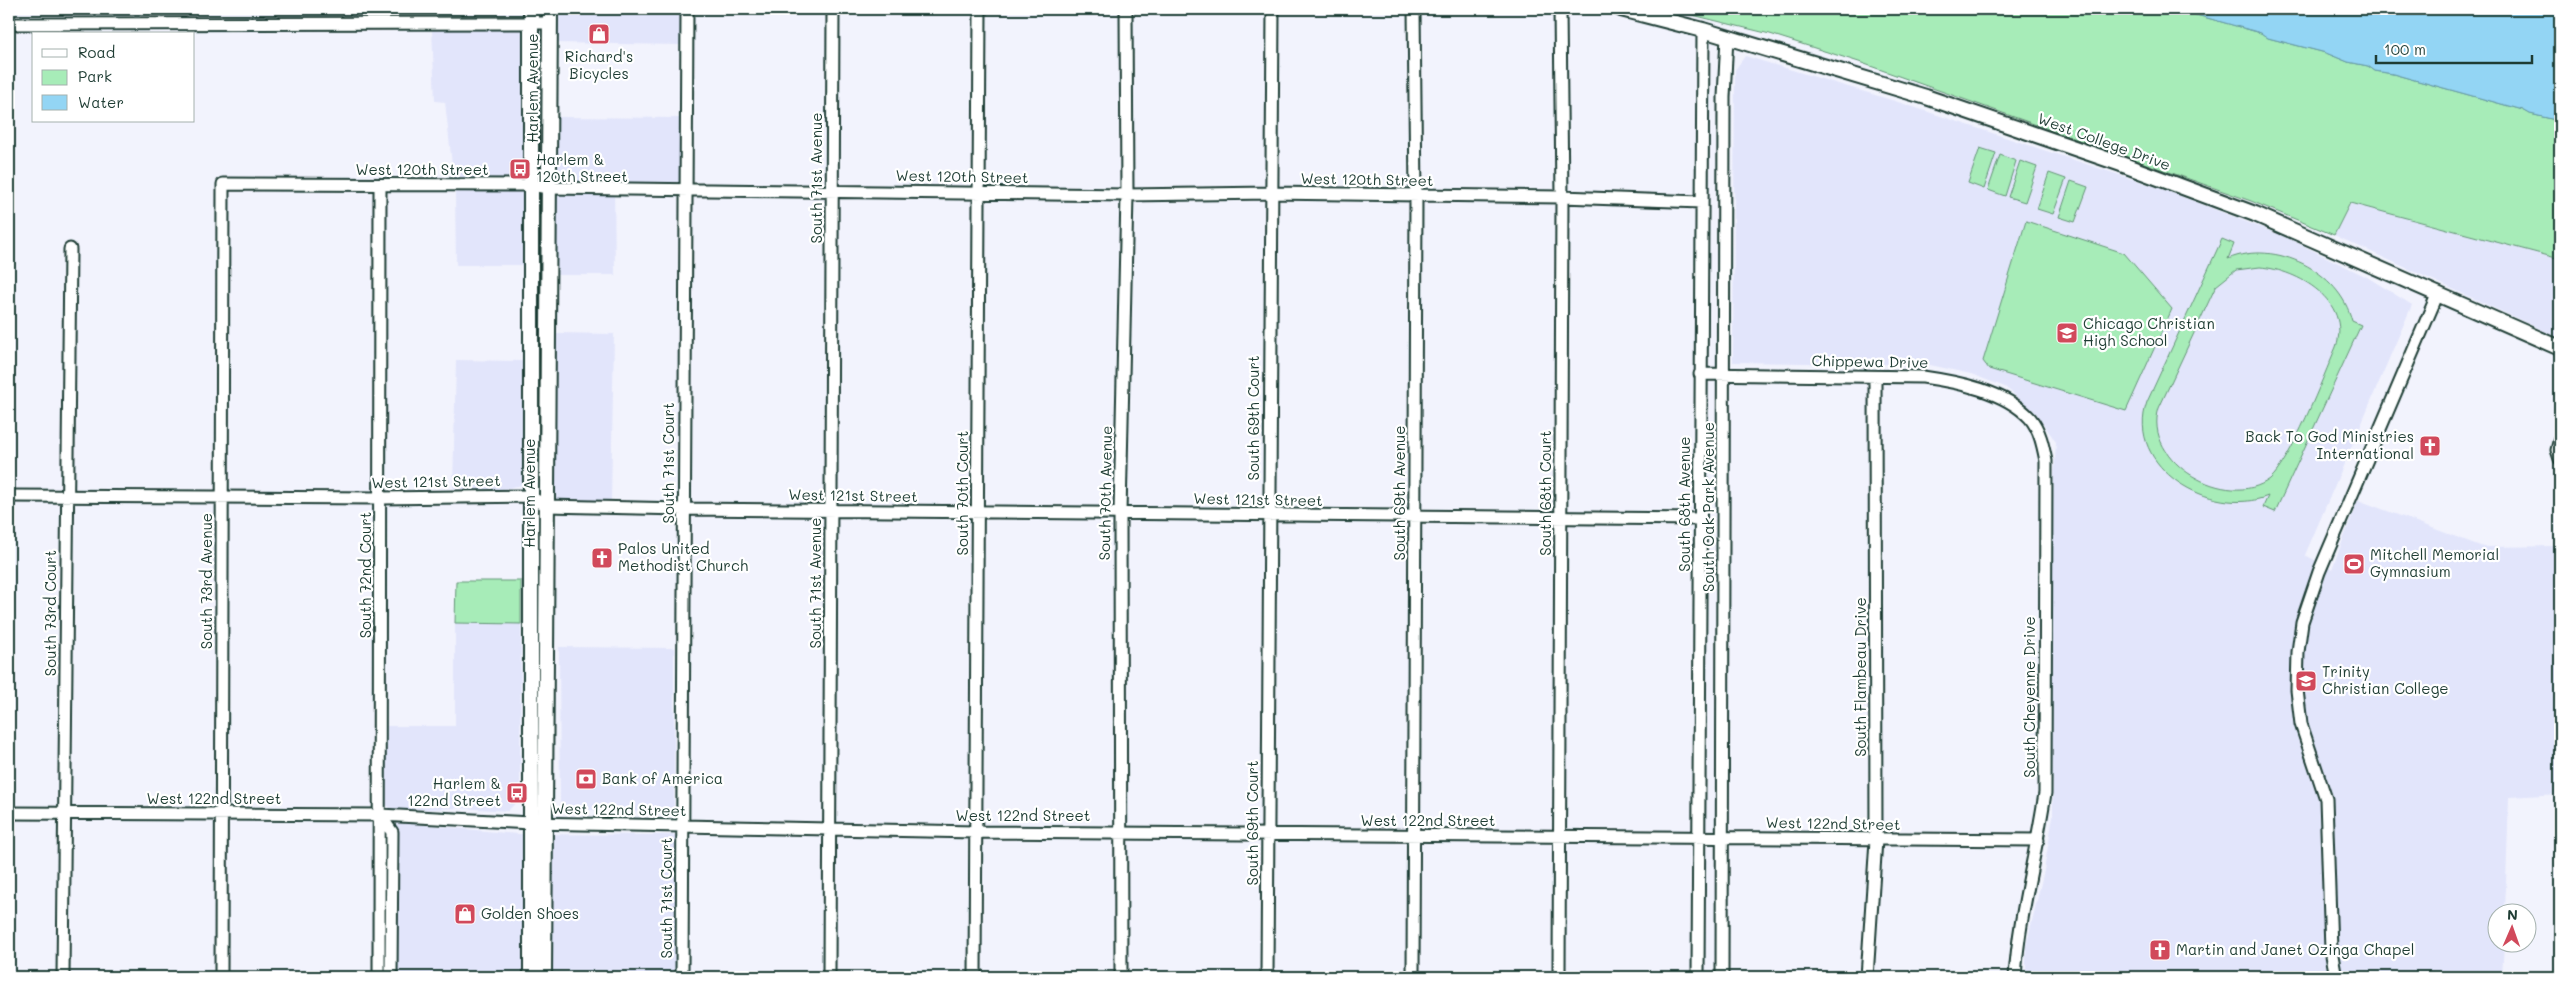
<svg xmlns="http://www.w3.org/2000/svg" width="2569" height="986" viewBox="0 0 2569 986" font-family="Mali,sans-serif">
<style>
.built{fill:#e2e5fb}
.green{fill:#a7ecb8;stroke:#639476;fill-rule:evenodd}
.water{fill:#93d5f4;stroke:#6598a7}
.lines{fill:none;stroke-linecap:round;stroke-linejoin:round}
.minor-casing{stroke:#1f3d34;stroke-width:15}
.major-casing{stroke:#1f3d34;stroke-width:18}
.minor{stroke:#fff;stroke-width:11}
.major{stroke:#fff;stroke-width:14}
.labels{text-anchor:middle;stroke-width:4.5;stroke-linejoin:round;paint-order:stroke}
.poi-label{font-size:15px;fill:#1f3d34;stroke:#fff;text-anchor:start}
.street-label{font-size:15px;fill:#1f3d34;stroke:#fff}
</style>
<rect width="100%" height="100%" fill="#f2f3fd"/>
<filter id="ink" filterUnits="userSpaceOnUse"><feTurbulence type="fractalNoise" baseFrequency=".02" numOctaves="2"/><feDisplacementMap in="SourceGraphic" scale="10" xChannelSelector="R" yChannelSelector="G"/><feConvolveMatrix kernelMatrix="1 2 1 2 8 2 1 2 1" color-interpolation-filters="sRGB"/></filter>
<g filter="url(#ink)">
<!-- built -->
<path class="built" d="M 555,9 L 682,9 L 682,45 L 554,43 Z
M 432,29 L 523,30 L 522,265 L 456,265 L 455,191 L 445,102 L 435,101 Z
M 1745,56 L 1895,101 L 2162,189 L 2285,237 L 2367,277 L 2412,305 L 2305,555 L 2332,569 L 2358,500 L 2483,547 L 2560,546 L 2560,794 L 2509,797 L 2505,913 L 2496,914 L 2496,944 L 2504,944 L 2502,977 L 2026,977 L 2026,947 L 2044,870 L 2053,816 L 2050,549 L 2056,442 L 2035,412 L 2005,387 L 1971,374 L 1930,365 L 1733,362 L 1735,70 Z
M 555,117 L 681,118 L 681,183 L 614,182 L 615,275 L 554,275 Z
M 2350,203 L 2560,259 L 2560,338 L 2334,235 Z
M 554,333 L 614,334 L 611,502 L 553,500 Z
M 456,360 L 523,361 L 522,485 L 489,492 L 453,488 Z
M 455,623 L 521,624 L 520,798 L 508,811 L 463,808 L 393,810 L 384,803 L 387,726 L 455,726 Z
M 559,647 L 674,648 L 674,812 L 560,809 Z
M 396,822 L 517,834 L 678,835 L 677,977 L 396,977 Z"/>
<!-- green -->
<path class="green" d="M 1668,9 L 2175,9 L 2261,33 L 2268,38 L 2326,53 L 2348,62 L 2368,66 L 2375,71 L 2393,74 L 2523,110 L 2530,114 L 2560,121 L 2560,259 L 2350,203 L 2334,235 L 2251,201 L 1859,62 L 1770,34 Z
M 1980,148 L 1996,153 L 1984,189 L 1968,183 Z
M 2000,155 L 2016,161 L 2005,196 L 1988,190 Z
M 2020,161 L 2037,167 L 2025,202 L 2008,197 Z
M 2049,173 L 2066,179 L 2053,214 L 2037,209 Z
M 2071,181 L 2088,187 L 2075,222 L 2059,217 Z
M 2026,221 L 2124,253 L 2172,309 L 2126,411 L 1989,369 L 1983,361 Z
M 2222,239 L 2234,244 L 2228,259 C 2275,239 2340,271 2352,321 L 2361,325 L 2275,512 L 2263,507 L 2268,496 C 2212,519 2124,467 2147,402 ZM 2260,267 C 2298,270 2352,301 2336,347 C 2324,375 2290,463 2270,479 C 2228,511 2142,462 2159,408 L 2216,286 L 2236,270 Z
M 456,581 L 521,581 L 521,624 L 455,623 Z"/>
<!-- water -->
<path class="water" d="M 2175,9 L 2560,9 L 2560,121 L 2530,114 L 2523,110 L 2393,74 L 2375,71 L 2368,66 L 2348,62 L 2326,53 L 2268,38 L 2261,33 Z"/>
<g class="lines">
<!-- minor casing -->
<g class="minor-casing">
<path id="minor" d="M 9,24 L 549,23
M 1700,374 L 1923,377 C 1958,382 2005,391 2030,418 C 2040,430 2043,446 2046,461 L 2045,793 C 2036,855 2019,915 2015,977
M 2560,438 L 2557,450 L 2560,459
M 9,496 L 381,498 L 529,496 L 547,506 L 683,509 L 1700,519
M 9,813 L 380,815 L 531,823 L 975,832 L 2038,840
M 380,815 L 392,832 L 391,977
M 63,977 L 70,249
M 221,977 L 223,184 L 531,185 L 548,188 L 1127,195 L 1270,193 L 1562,197 L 1701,202
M 379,977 L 380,185
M 682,977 L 687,9
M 829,977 L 833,9
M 975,977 L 980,9
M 1121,977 L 1120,513 L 1127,195 L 1126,9
M 1267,977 L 1273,9
M 1413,977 L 1416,195 L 1414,9
M 1559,977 L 1562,197 L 1560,9
M 1698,977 L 1703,30
M 1722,977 L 1724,97 L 1727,37
M 1867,977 L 1876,840 L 1875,377
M 2336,977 L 2331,950 L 2326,799 L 2301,724 L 2297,690 L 2298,652 L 2302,622 L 2319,572 L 2438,293"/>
</g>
<!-- major casing -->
<g class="major-casing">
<path id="major" d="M 1621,9 L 1703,30 L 1926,97 L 2121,164 L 2255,214 L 2560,348
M 531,977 L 531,9
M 544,977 L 550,9"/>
</g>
<!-- minor -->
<use href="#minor" class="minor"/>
<!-- major -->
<use href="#major" class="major"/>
</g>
</g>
<!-- icons -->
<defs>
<g id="shop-square" transform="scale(1.125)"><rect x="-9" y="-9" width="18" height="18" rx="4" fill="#d1495b" stroke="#fff"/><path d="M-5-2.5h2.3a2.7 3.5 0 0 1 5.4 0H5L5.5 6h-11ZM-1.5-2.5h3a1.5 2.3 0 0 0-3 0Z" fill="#fff"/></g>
<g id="bus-square" transform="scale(1.125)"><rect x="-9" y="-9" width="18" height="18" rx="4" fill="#d1495b" stroke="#fff"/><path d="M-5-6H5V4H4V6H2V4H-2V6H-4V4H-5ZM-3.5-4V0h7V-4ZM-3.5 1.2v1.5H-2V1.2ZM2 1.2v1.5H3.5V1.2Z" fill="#fff"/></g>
<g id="school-square" transform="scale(1.125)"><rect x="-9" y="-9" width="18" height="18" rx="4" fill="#d1495b" stroke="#fff"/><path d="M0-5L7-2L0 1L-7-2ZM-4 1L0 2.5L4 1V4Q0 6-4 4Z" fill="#fff"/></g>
<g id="church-square" transform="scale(1.125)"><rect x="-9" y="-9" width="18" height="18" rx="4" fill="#d1495b" stroke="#fff"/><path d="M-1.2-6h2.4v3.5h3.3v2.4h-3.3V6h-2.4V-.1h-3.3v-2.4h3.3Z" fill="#fff"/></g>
<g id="stadium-square" transform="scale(1.125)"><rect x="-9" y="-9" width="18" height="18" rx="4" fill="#d1495b" stroke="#fff"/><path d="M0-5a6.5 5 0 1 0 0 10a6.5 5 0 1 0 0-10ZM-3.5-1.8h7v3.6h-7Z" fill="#fff"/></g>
<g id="university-square" transform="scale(1.125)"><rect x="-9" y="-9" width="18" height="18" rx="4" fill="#d1495b" stroke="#fff"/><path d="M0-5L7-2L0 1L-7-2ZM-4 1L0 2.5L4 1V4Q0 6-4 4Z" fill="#fff"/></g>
<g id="bank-square" transform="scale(1.125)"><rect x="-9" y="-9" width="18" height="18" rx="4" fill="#d1495b" stroke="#fff"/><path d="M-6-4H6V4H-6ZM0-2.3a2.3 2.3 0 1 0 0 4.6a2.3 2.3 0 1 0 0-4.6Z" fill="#fff"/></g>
</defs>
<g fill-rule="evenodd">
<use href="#shop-square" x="599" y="34"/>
<use href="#bus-square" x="520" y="169"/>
<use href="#school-square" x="2067" y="333"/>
<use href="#church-square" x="2430" y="446"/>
<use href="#church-square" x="602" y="558"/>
<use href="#stadium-square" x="2354" y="564"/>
<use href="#university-square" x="2306" y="681"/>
<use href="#bank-square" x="586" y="779"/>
<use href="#bus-square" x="517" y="793"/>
<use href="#shop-square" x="465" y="914"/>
<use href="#church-square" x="2160" y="950"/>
</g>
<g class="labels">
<!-- poi labels -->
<g class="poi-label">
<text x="599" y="62" text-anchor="middle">Richard's<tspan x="599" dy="17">Bicycles</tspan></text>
<text x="536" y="165">Harlem &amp;<tspan x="536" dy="17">120th Street</tspan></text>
<text x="2083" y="329">Chicago Christian<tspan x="2083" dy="17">High School</tspan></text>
<text x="2414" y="442" text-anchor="end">Back To God Ministries<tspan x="2414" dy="17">International</tspan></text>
<text x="618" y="554">Palos United<tspan x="618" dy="17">Methodist Church</tspan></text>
<text x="2370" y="560">Mitchell Memorial<tspan x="2370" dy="17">Gymnasium</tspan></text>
<text x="2322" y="677">Trinity<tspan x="2322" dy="17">Christian College</tspan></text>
<text x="602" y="784">Bank of America</text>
<text x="501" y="789" text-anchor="end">Harlem &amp;<tspan x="501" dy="17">122nd Street</tspan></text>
<text x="481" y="919">Golden Shoes</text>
<text x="2176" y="955">Martin and Janet Ozinga Chapel</text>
</g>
<!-- street labels -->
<g class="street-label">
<text transform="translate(533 88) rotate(-90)" y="5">Harlem Avenue</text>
<text transform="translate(2104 142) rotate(20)" y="5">West College Drive</text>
<text x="422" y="175">West 120th Street</text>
<text transform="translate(962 177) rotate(1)" y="5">West 120th Street</text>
<text transform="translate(817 178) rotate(-90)" y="5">South 71st Avenue</text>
<text transform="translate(1367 180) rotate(1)" y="5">West 120th Street</text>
<text transform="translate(1870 362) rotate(1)" y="5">Chippewa Drive</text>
<text transform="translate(1254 418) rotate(-90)" y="5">South 69th Court</text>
<text transform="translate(669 463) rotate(-90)" y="5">South 71st Court</text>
<text transform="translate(436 482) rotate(-1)" y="5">West 121st Street</text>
<text transform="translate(530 493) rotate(-90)" y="5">Harlem Avenue</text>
<text transform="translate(963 493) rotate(-90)" y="5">South 70th Court</text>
<text transform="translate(1106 493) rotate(-89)" y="5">South 70th Avenue</text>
<text transform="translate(1400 493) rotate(-90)" y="5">South 69th Avenue</text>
<text transform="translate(1546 493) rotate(-90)" y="5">South 68th Court</text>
<text transform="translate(853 496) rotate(1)" y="5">West 121st Street</text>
<text transform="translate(1258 500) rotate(1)" y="5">West 121st Street</text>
<text transform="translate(1685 504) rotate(-90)" y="5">South 68th Avenue</text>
<text transform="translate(1709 507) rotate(-90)" y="5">South Oak Park Avenue</text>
<text transform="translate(366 575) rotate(-90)" y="5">South 72nd Court</text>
<text transform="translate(207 581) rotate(-90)" y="5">South 73rd Avenue</text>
<text transform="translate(816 583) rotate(-90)" y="5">South 71st Avenue</text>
<text transform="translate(51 613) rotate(-90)" y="5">South 73rd Court</text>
<text transform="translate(1861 677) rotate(-90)" y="5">South Flambeau Drive</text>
<text transform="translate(2030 697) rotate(-90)" y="5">South Cheyenne Drive</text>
<text x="214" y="804">West 122nd Street</text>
<text transform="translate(619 810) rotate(1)" y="5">West 122nd Street</text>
<text x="1023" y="821">West 122nd Street</text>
<text x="1428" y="826">West 122nd Street</text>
<text transform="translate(1253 823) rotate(-90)" y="5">South 69th Court</text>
<text transform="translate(1833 824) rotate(1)" y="5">West 122nd Street</text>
<text transform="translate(667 898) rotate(-90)" y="5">South 71st Court</text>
</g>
</g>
<!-- margin -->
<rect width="2569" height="986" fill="none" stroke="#fff" stroke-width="30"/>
<rect x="15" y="15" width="2539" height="956" fill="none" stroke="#1f3d34" stroke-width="2" filter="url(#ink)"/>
<!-- legend -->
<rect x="32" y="32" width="162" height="90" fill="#ffffff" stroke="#a5b1ae"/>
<rect x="42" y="49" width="25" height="8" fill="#ffffff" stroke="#a5b1ae"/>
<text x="78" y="58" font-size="15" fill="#1f3d34">Road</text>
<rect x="42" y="70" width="25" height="15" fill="#a7ecb8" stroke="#a5b1ae"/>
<text x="78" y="82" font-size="15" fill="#1f3d34">Park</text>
<rect x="42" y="95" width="25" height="15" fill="#93d5f4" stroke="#a5b1ae"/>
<text x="78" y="108" font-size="15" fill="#1f3d34">Water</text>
<!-- north arrow -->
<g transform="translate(2512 928) rotate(2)"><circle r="24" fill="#ffffff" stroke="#a5b1ae"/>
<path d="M0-4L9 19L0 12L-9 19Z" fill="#d1495b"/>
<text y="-8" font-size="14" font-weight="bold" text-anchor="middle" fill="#1f3d34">N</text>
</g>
<!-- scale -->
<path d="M2376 55v8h156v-8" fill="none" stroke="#1f3d34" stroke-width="2.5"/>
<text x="2384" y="55" font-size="15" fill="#1f3d34" stroke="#ffffff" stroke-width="4" paint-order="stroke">100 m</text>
</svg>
